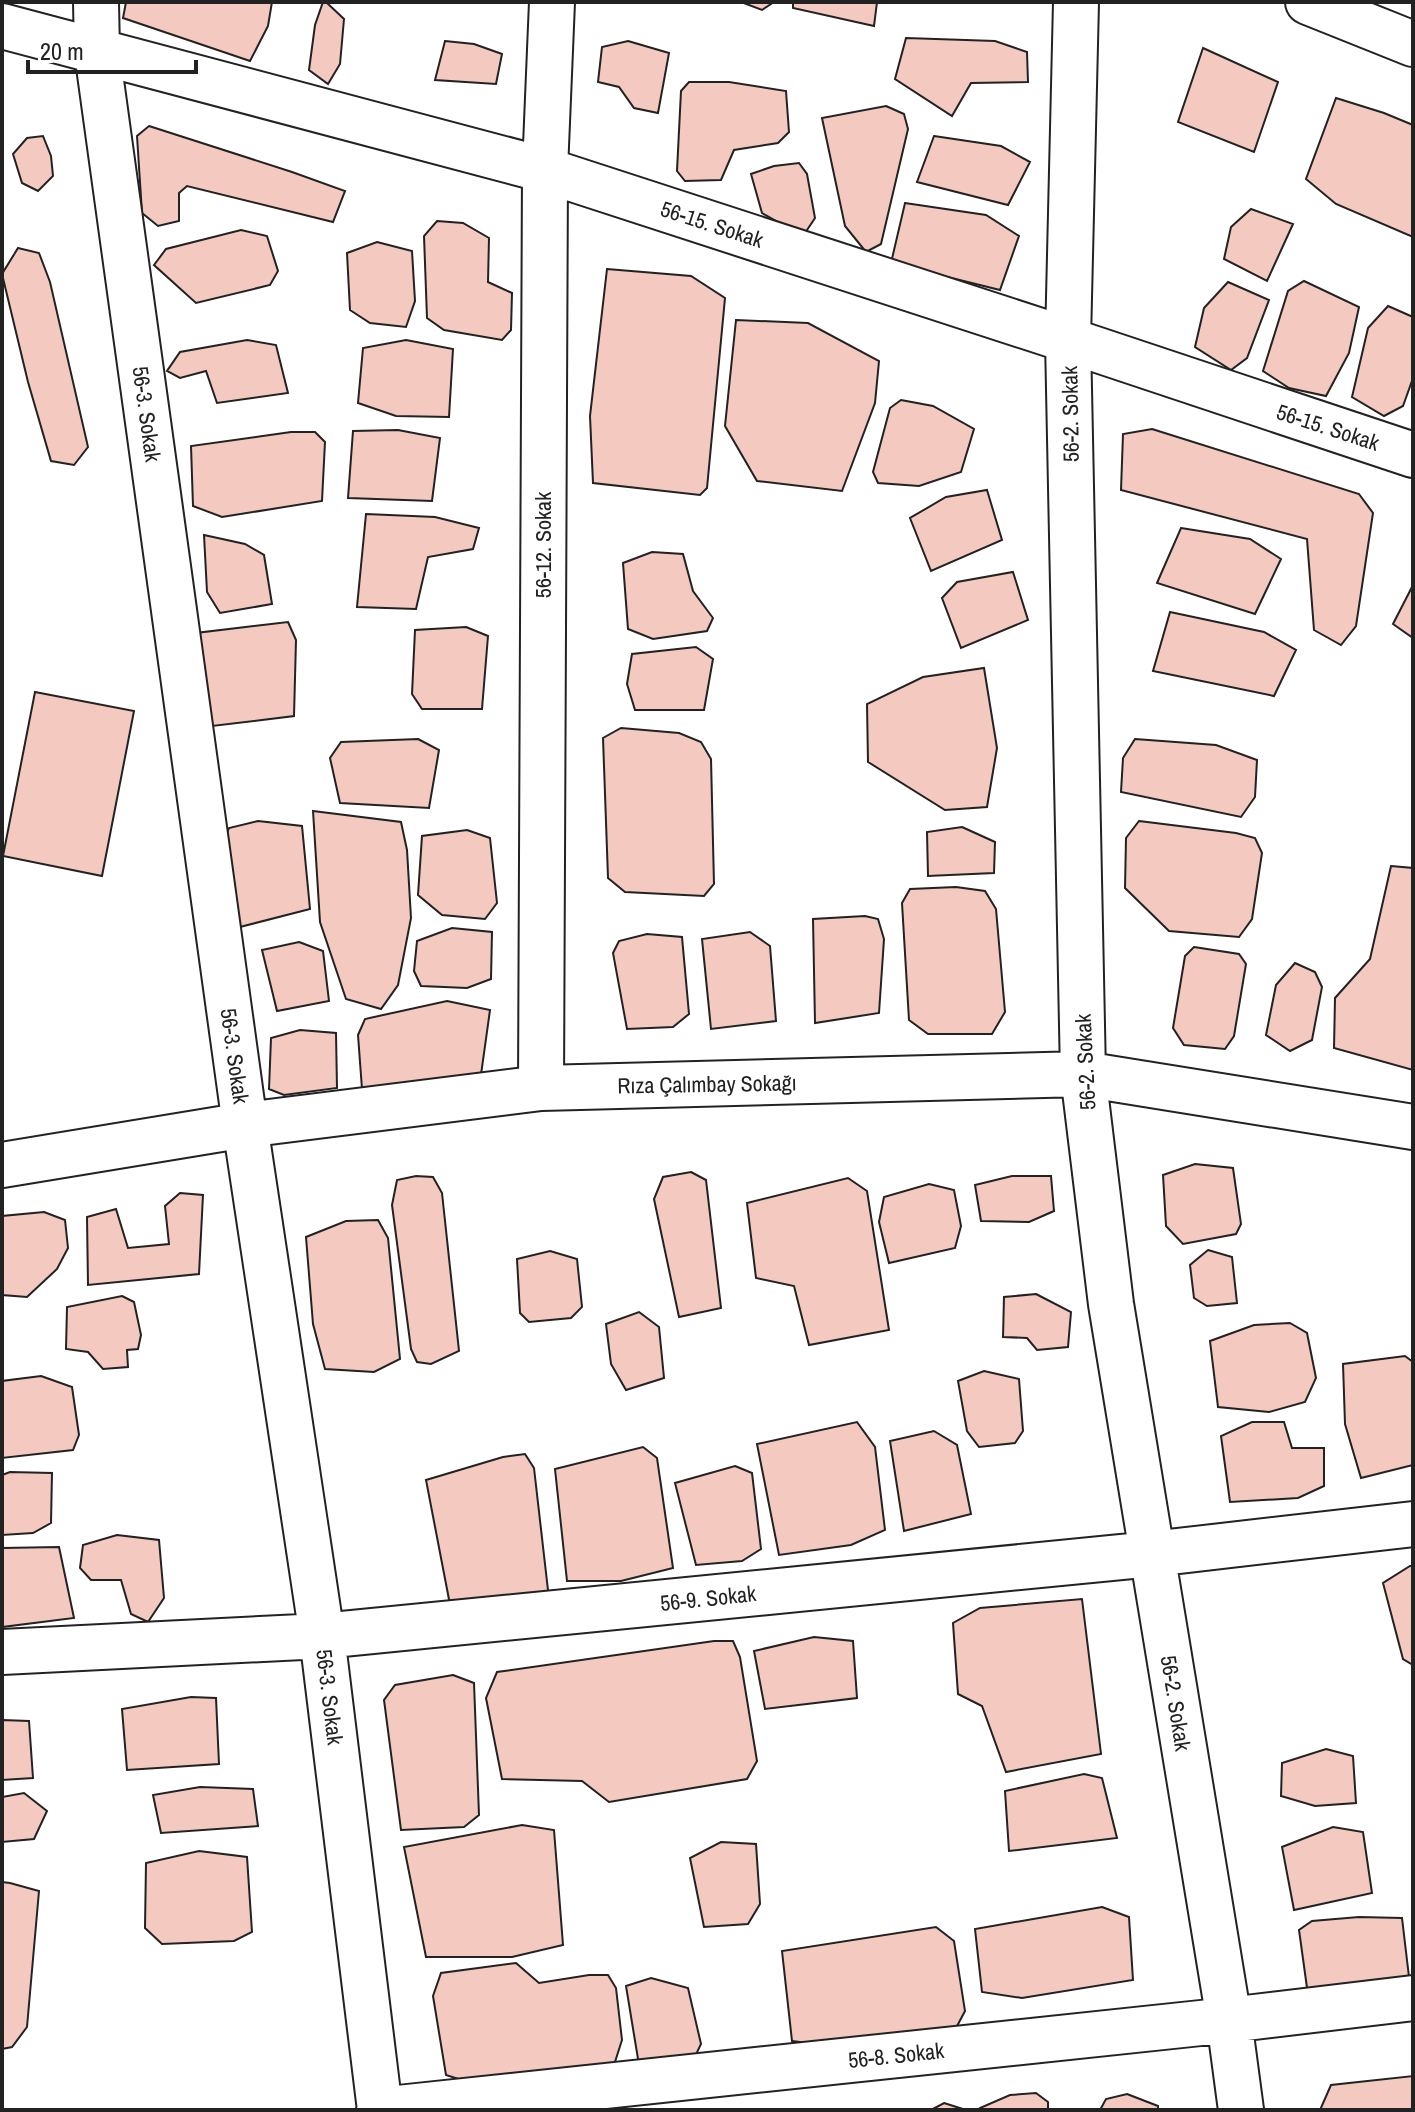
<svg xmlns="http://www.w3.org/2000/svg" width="1415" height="2112" viewBox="0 0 1415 2112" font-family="'Archivo Narrow',sans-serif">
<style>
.building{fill:#f3c9c0;stroke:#222;stroke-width:2}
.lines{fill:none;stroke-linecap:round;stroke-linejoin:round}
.minor-casing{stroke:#222;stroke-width:48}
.minor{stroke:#fff;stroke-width:44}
.labels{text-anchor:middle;stroke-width:6;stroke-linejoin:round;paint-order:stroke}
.street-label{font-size:22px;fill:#222;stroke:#fff}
</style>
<rect width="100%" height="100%" fill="#fff"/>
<!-- building -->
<path class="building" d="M 126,2 L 272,2 L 268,26 L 250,61 L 123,18 Z
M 323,2 L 326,2 L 344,19 L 340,64 L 328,84 L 309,70 L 315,25 Z
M 741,2 L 774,2 L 762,10 Z
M 793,2 L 877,2 L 874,26 L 793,8 Z
M 906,38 L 995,41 L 1027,52 L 1028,82 L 971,83 L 952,116 L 895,79 Z
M 445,41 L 474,44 L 502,54 L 496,84 L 435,80 Z
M 628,41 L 669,53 L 658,113 L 634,108 L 619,87 L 598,82 L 602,47 Z
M 1203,48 L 1278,82 L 1254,152 L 1178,122 Z
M 689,82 L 729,82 L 786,91 L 789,132 L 778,143 L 734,150 L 721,180 L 685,181 L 677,171 L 681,91 Z
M 1336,98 L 1384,113 L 1413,125 L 1413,237 L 1336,204 L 1306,179 Z
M 886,106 L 904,114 L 908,129 L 881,244 L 866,252 L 845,226 L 822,118 Z
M 149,126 L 292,172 L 345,191 L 333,222 L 187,186 L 179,193 L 179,221 L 158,226 L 142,213 L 137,136 Z
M 43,136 L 51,156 L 53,176 L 38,191 L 22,183 L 13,154 L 27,138 Z
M 934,136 L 1001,146 L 1030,162 L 1008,205 L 917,182 Z
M 799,163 L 807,174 L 815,218 L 803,236 L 762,213 L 751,174 L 774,166 Z
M 905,203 L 986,215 L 1019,236 L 1000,290 L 891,263 Z
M 1251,209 L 1293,224 L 1267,281 L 1224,259 L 1231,227 Z
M 437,221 L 463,223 L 489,238 L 488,282 L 512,293 L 511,330 L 502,340 L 444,330 L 427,318 L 424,236 Z
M 241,230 L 267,236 L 278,271 L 270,285 L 196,303 L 154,265 L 166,249 Z
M 377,242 L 412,251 L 415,301 L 406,327 L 370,323 L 350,310 L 347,253 Z
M 18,248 L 39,253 L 50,282 L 88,447 L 74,465 L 51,461 L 28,382 L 2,274 Z
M 607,269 L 691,276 L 725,298 L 707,488 L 700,495 L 593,483 L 590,416 Z
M 1304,281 L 1359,307 L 1349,353 L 1326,396 L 1289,388 L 1263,371 L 1288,291 Z
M 1228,282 L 1269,300 L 1247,358 L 1231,370 L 1195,347 L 1204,308 Z
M 1388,306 L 1413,317 L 1413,378 L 1403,406 L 1384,416 L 1352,397 L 1368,328 Z
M 736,320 L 808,323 L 879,361 L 875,403 L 842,491 L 757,481 L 725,426 Z
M 247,340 L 276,345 L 288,393 L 217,403 L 206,371 L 180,378 L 167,371 L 180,352 Z
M 406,340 L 453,349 L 449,417 L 396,416 L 358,403 L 363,348 Z
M 901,400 L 933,406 L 974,429 L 961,472 L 919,486 L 878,483 L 873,472 L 890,408 Z
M 1152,429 L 1359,494 L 1373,513 L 1356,626 L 1341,645 L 1314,630 L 1307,539 L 1121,490 L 1123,434 Z
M 398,430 L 440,438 L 432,501 L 348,498 L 353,431 Z
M 291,432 L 315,432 L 325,442 L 322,501 L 222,517 L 193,506 L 191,446 Z
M 987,490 L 1002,540 L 931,571 L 910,518 L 946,497 Z
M 366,514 L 435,517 L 479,528 L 473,549 L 428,557 L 416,609 L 357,607 Z
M 1181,528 L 1250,539 L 1281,559 L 1255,614 L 1157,583 Z
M 204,535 L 245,544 L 264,555 L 272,604 L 220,613 L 207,592 Z
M 652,552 L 683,554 L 693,591 L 713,618 L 707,631 L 653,639 L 628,629 L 623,563 Z
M 1013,572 L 1028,620 L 961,648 L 942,598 L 957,582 Z
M 1413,585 L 1413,638 L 1393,624 Z
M 1170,612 L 1264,632 L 1296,650 L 1274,696 L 1153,671 Z
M 288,622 L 296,640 L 294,716 L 204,727 L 196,633 Z
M 466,627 L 488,636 L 482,709 L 422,709 L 412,694 L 415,630 Z
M 696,647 L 713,659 L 704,710 L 635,710 L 627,684 L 632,654 Z
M 984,668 L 997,748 L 987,807 L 945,810 L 868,762 L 867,704 L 923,677 Z
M 35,692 L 134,711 L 102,876 L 3,856 Z
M 621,728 L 679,733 L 701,742 L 711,759 L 714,884 L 704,896 L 625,892 L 608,878 L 603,738 Z
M 418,739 L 439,750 L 429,808 L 340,803 L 330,758 L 341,742 Z
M 1135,739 L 1216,745 L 1257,760 L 1255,797 L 1241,817 L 1121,792 L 1123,758 Z
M 313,811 L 401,822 L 407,850 L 411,918 L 398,985 L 381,1009 L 346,999 L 320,922 Z
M 258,821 L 302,826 L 310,909 L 236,928 L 221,845 L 229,828 Z
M 1139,821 L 1236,833 L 1255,838 L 1262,853 L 1252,919 L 1239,937 L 1169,931 L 1125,888 L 1126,838 Z
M 962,827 L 995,842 L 994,873 L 928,876 L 927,832 Z
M 467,830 L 490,838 L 497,903 L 485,919 L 442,915 L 418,895 L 422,836 Z
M 1391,866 L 1413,868 L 1413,1070 L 1334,1048 L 1335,998 L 1370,959 Z
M 956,887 L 985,891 L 996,909 L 1005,1012 L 992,1034 L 928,1034 L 909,1020 L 902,903 L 910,889 Z
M 865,916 L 878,919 L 884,939 L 879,1013 L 815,1023 L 813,919 Z
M 452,928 L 492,932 L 491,979 L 467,988 L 421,986 L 414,971 L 417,941 Z
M 750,932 L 770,946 L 776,1021 L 711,1029 L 702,939 Z
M 647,934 L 682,937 L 689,1014 L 673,1027 L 627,1029 L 613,953 L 619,941 Z
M 299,942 L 323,951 L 329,1001 L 277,1011 L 262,950 Z
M 1194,947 L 1239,954 L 1246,964 L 1234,1036 L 1225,1049 L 1184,1045 L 1173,1028 L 1185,956 Z
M 1295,963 L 1315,972 L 1322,987 L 1312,1040 L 1290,1051 L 1266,1035 L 1276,985 Z
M 447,1001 L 490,1010 L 480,1082 L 362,1089 L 358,1035 L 365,1019 Z
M 300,1030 L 336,1033 L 337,1088 L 284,1095 L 269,1089 L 271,1038 Z
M 1195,1164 L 1233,1168 L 1241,1224 L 1236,1234 L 1183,1244 L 1166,1226 L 1163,1175 Z
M 691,1172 L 706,1180 L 721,1308 L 679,1317 L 654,1199 L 663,1177 Z
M 416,1176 L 433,1177 L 442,1193 L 459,1351 L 431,1364 L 417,1362 L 411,1349 L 392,1205 L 397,1180 Z
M 1012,1176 L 1051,1176 L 1054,1211 L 1029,1222 L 981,1221 L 975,1185 Z
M 848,1178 L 867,1191 L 889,1330 L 809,1345 L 794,1286 L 756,1278 L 747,1203 Z
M 929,1184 L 954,1190 L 961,1226 L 955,1248 L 889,1263 L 879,1222 L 884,1197 Z
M 180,1193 L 203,1195 L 199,1274 L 88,1285 L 87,1217 L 116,1209 L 128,1248 L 169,1244 L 165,1206 Z
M 44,1212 L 65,1220 L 68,1248 L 57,1269 L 27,1297 L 2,1295 L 2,1216 Z
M 378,1220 L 388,1238 L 400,1359 L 374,1372 L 325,1369 L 313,1324 L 306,1237 L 346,1221 Z
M 1208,1250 L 1232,1257 L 1237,1303 L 1207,1306 L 1194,1298 L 1190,1265 Z
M 550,1251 L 577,1259 L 582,1307 L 571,1318 L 529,1322 L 520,1313 L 517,1259 Z
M 1036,1294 L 1071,1312 L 1068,1347 L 1037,1350 L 1027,1338 L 1003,1337 L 1004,1297 Z
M 122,1296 L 134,1302 L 141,1335 L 138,1349 L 127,1350 L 128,1367 L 103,1369 L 88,1352 L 66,1349 L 67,1307 Z
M 639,1312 L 659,1327 L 664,1378 L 626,1390 L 611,1364 L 606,1324 Z
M 1290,1323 L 1307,1333 L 1316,1378 L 1305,1402 L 1269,1412 L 1218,1407 L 1210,1341 L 1254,1325 Z
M 1405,1356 L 1413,1362 L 1413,1465 L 1361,1478 L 1345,1424 L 1343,1364 Z
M 984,1371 L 1019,1379 L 1023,1431 L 1015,1443 L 979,1447 L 967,1431 L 958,1381 Z
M 41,1376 L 72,1387 L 79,1435 L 73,1450 L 2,1458 L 2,1381 Z
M 857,1422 L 875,1447 L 885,1530 L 851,1545 L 779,1555 L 757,1444 Z
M 1252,1422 L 1284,1422 L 1292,1448 L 1324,1448 L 1324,1486 L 1298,1498 L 1230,1502 L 1221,1436 Z
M 934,1431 L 957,1445 L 971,1514 L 904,1531 L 890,1441 Z
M 643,1447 L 657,1458 L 673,1568 L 621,1581 L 567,1581 L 555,1469 Z
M 525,1454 L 534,1468 L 549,1599 L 452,1615 L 426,1480 L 503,1457 Z
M 735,1466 L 752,1473 L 761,1549 L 742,1561 L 696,1565 L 675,1483 Z
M 10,1472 L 52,1473 L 51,1523 L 33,1533 L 2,1535 L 2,1475 Z
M 117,1535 L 159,1540 L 164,1598 L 148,1622 L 131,1614 L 121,1580 L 91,1580 L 80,1568 L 83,1545 Z
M 59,1547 L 74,1618 L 2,1627 L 2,1548 Z
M 1410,1566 L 1413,1566 L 1413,1665 L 1403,1659 L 1383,1583 Z
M 1082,1599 L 1101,1754 L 1006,1772 L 982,1706 L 958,1694 L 953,1623 L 980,1608 Z
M 814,1637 L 853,1641 L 857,1698 L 765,1709 L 754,1651 Z
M 714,1641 L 733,1641 L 740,1657 L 757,1761 L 747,1779 L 609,1802 L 582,1781 L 502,1779 L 486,1698 L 497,1672 Z
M 453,1675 L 474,1683 L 479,1815 L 464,1827 L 401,1830 L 384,1700 L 395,1685 Z
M 191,1697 L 216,1698 L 219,1764 L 127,1770 L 122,1709 Z
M 2,1720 L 29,1721 L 33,1778 L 2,1780 Z
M 1326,1749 L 1353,1756 L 1356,1803 L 1315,1806 L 1281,1796 L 1282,1763 Z
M 1084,1774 L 1102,1778 L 1117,1838 L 1009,1851 L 1005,1791 Z
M 200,1787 L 253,1789 L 258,1826 L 161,1833 L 153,1795 Z
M 24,1793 L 47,1811 L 34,1839 L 2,1842 L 2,1797 Z
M 522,1825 L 554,1830 L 563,1945 L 512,1957 L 426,1957 L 404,1847 Z
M 1333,1827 L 1363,1832 L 1372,1893 L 1294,1910 L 1282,1847 Z
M 721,1842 L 756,1844 L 760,1904 L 748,1924 L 704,1927 L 690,1858 Z
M 199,1851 L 247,1857 L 252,1932 L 234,1941 L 162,1944 L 145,1928 L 146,1863 Z
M 2,1882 L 10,1883 L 39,1891 L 27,2027 L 12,2047 L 2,2049 Z
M 1102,1907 L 1129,1917 L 1133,1980 L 1022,1998 L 982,1992 L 975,1929 Z
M 1359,1917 L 1402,1918 L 1409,1977 L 1308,1995 L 1299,1930 L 1312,1921 Z
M 936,1927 L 954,1941 L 965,2011 L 956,2028 L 831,2046 L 792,2041 L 782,1951 Z
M 516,1963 L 539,1983 L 589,1975 L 608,1975 L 616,1988 L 622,2040 L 614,2065 L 474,2084 L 446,2075 L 433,1996 L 441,1973 Z
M 651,1978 L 688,1988 L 701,2044 L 691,2065 L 639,2065 L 626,1986 Z
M 1413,2076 L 1413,2110 L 1320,2110 L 1331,2085 Z
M 1036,2093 L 1048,2102 L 1048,2110 L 981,2110 L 980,2108 L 1010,2095 Z
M 1127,2094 L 1158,2106 L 1158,2110 L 1100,2110 L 1106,2099 Z
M 944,2103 L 966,2110 L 931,2110 Z"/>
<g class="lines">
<!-- minor casing -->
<g class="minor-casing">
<path id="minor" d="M 96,2 L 97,52 L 245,1125 L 322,1636 L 380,2110
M 1076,2 L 1068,340 L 1083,1074 L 1111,1304 L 1229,2020 L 1241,2110
M 1308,2 L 1413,44
M 2,26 L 545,170 L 1068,340 L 1413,455
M 541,1088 L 545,170 L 552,2
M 2,1165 L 245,1125 L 541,1088 L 1083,1074 L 1413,1127
M 2,1652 L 322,1636 L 1152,1554 L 1413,1524
M 379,2110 L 1229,2020 L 1413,1998"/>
</g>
<!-- minor -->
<use href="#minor" class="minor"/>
</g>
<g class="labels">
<!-- street labels -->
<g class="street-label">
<text transform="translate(712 224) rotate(18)" y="8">56-15. Sokak</text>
<text transform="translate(147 414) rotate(82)" y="8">56-3. Sokak</text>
<text transform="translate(1070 414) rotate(-91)" y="8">56-2. Sokak</text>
<text transform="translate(1328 427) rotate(18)" y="8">56-15. Sokak</text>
<text transform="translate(543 545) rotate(-90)" y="8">56-12. Sokak</text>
<text transform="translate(235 1056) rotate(82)" y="8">56-3. Sokak</text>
<text transform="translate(1085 1062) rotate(-93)" y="8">56-2. Sokak</text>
<text transform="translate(707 1084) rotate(-1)" y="8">Rıza Çalımbay Sokağı</text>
<text transform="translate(708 1598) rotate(-6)" y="8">56-9. Sokak</text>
<text transform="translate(330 1697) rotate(83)" y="8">56-3. Sokak</text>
<text transform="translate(1176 1703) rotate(81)" y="8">56-2. Sokak</text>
<text transform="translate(896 2055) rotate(-6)" y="8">56-8. Sokak</text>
</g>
</g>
<!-- border -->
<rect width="1415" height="2112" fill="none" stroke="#222222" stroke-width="8"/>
<!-- scale -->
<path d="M28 60v12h168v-12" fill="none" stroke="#222222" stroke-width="4"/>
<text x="40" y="60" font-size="24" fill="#222222" stroke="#ffffff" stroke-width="6" paint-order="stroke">20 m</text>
</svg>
